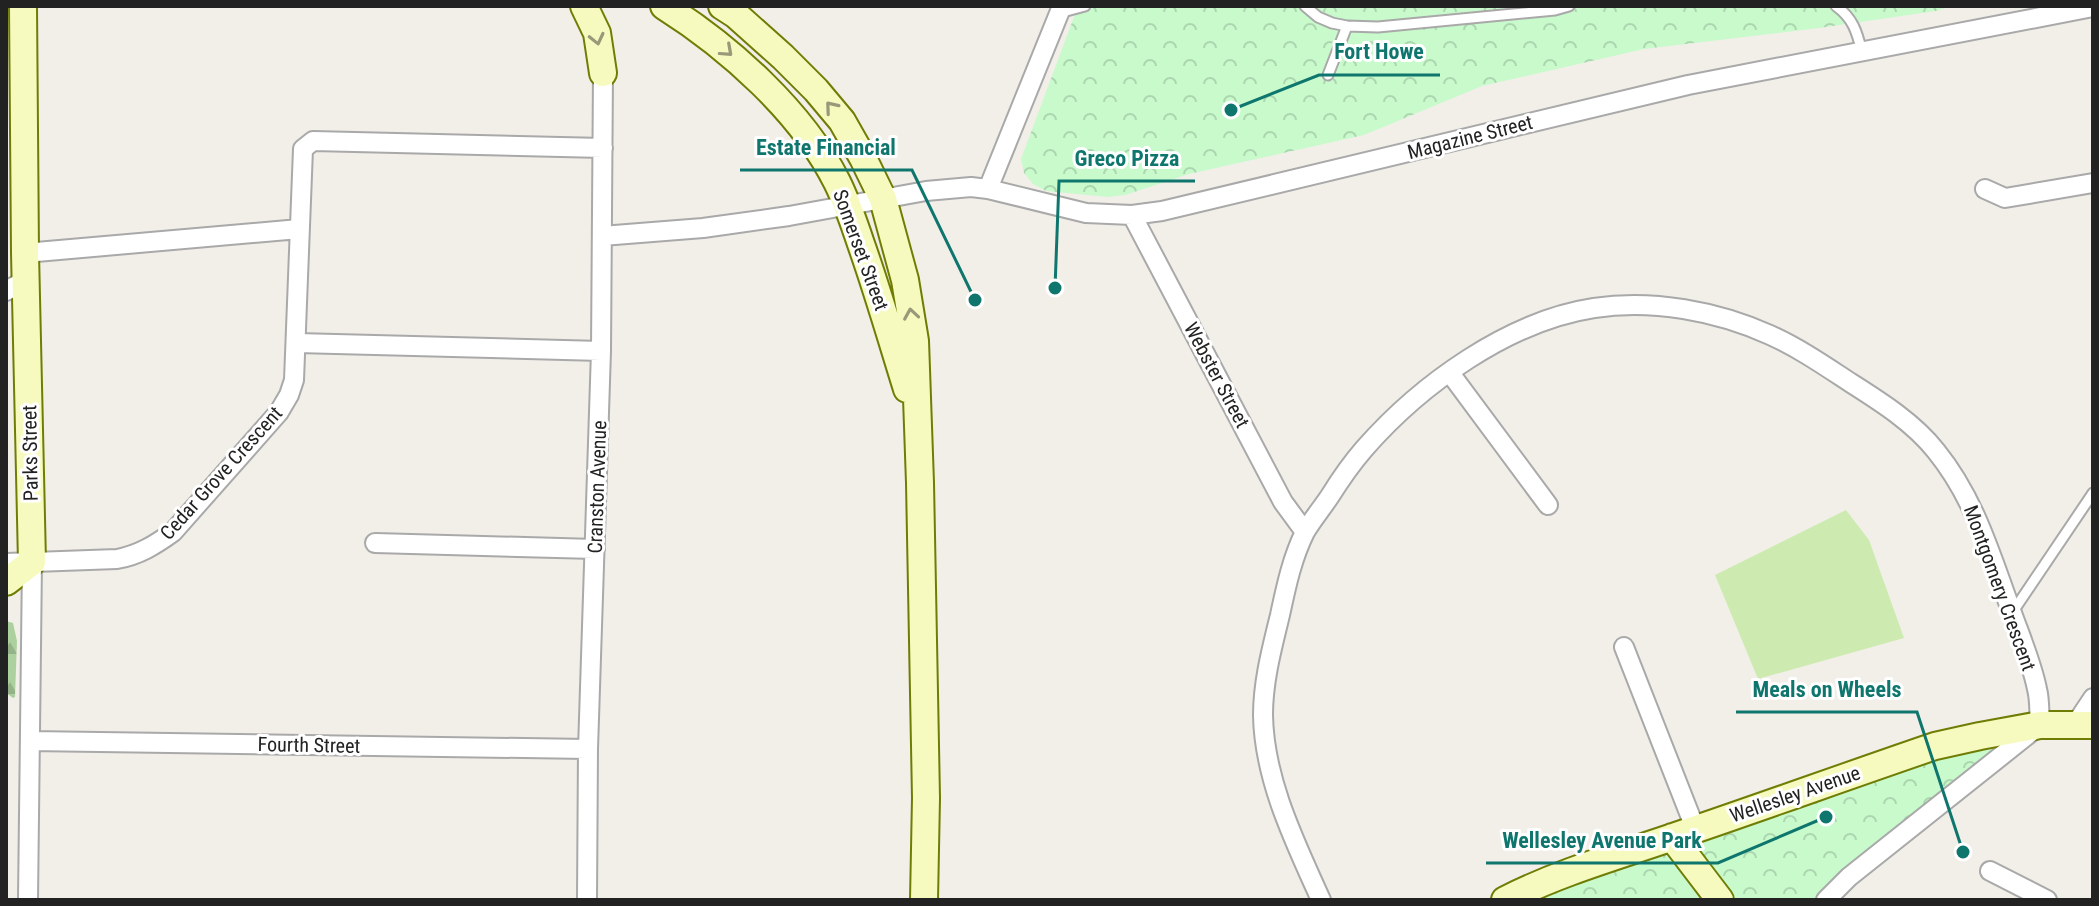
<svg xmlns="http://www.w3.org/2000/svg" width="2099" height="906" viewBox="0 0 2099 906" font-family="'Roboto Condensed',sans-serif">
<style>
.grass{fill:#cdebb0}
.forest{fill:url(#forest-firs)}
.park{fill:url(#park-crowns)}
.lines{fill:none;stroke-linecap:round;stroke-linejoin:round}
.lane-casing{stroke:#a9a9a9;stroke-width:13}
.street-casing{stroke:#a9a9a9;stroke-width:22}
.secondary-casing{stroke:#707d05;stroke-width:30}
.lane{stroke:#fff;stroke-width:9}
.street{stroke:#fff;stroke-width:18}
.secondary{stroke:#f7fabf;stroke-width:26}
.oneway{stroke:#979978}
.labels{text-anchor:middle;stroke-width:6;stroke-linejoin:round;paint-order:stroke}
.street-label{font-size:20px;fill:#222;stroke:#fff}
.leader{fill:none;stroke:#0f766e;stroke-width:3}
.callout-dot{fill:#0f766e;stroke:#fff;stroke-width:3}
.callout-label{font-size:22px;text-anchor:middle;font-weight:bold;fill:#0f766e;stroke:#fff;stroke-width:6;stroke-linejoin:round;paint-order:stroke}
</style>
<defs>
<pattern id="forest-firs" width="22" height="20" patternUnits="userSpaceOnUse" patternTransform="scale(2)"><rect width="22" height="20" fill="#add19e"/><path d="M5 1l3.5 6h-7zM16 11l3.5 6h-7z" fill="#95b388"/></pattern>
<pattern id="park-crowns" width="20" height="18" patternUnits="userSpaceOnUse" patternTransform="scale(2)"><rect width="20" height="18" fill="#c8facc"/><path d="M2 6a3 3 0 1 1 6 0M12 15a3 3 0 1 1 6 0" fill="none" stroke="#acd6af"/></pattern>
</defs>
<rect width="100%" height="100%" fill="#f2efe9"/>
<!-- grass -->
<path class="grass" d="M 1846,510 L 1869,540 L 1904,638 L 1758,679 L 1715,575 Z"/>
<!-- forest -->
<path class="forest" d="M 6,621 L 13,623 L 17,641 L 15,697 L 13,698 L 6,693 Z"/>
<!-- park -->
<path class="park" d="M 1078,6 L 1952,6 L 1936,11 L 1819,28 L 1644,49 L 1482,86 L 1364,135 L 1189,174 L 1125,195 L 1108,197 L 1046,191 L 1033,184 L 1024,173 L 1021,159 Z
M 2040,725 L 1826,900 L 1505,900 Z"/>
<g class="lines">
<!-- lane casing -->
<g class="lane-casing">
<path id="lane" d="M 1305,6 L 1318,17 L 1332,23 L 1347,26 L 1378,27 L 1555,10 L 1569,6
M 1836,6 C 1853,18 1857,32 1862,52
M 1059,13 L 1085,6
M 1328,75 L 1347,26
M 2012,613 L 2093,493"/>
</g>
<!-- street casing -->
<g class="street-casing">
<path id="street" d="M 988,189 L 1062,6
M 1985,189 L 2005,198 L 2093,183
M 1132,215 L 1283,502 L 1305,532
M 602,236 L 703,228 L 789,216 L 926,191 L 971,187 L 988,189 L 1086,213 L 1132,215 L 1162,211 L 1688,85 L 2093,7
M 25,253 L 299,229
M 6,291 L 26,280
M 297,343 L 601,351
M 1450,373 L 1548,505
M 375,543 L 595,549
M 6,563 L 117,559 C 139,555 155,545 173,532 L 279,412 L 289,395 L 294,380 L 303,149 L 313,141 L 603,148
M 1624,647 L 1695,828
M 2075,725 L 2093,698
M 30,741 L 588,749
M 1990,871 L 2047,900
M 28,900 L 32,562
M 587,900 L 588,749 L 601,351 L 603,73
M 1321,900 C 1295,842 1264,780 1263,715 C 1263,681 1272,648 1280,615 C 1286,587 1292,558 1305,532 C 1312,520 1322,508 1330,496 C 1340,480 1351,464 1364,449 C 1420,385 1508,321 1594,308 C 1652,299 1717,311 1770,335 C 1799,348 1825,366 1851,383 C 1881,402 1914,423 1936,451 C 1975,499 1991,556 2012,613 C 2021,638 2032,664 2037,689 C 2040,700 2039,713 2040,725 L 1849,877 L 1826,900"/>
</g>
<!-- secondary casing -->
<g class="secondary-casing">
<path id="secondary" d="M 584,6 L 597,33 L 603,73
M 664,6 C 729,47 802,112 837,182 C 847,202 854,223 861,244 C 878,292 892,341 907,389
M 722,6 L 736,15 L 783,57 L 816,90 L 842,121 L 863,158 L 883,199 L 905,280 L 915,341 L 920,483 L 926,798 L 924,900
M 6,582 L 32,562 L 25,253 L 23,6
M 1672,837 L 1720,900
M 1505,900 C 1558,873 1614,857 1670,838 C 1759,808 1847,776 1935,746 L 1980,736 L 2040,725 L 2093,725"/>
</g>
<!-- lane -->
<use href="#lane" class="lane"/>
<!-- street -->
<use href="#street" class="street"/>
<!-- secondary -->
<use href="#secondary" class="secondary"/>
</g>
<!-- one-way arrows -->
<defs><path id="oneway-chevron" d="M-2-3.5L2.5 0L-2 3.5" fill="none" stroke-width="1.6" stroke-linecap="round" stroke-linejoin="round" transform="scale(2)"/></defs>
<g class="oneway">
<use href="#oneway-chevron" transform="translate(597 39) rotate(77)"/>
<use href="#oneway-chevron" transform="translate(727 51) rotate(42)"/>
<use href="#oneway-chevron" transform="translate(831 107) rotate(-130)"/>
<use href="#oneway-chevron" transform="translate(911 314) rotate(-99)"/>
</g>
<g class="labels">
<!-- street labels -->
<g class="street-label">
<text transform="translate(1470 137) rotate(-14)" y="7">Magazine Street</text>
<text transform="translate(861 250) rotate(70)" y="7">Somerset Street</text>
<text transform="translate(1217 375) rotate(62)" y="7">Webster Street</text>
<text transform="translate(30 453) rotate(-91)" y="7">Parks Street</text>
<text transform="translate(221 473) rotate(-48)" y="7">Cedar Grove Crescent</text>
<text transform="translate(597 487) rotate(-88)" y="7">Cranston Avenue</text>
<text transform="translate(2000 588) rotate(70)" y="7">Montgomery Crescent</text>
<text transform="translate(309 745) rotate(1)" y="7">Fourth Street</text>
<text transform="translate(1795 794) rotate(-19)" y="7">Wellesley Avenue</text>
</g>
</g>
<!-- callouts -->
<path class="leader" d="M1231 110L1319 75H1440M975 300L912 170H740M1055 288L1059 181H1195M1963 852L1917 712H1736M1826 817L1718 863H1486"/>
<g class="callout-dot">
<circle cx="1231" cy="110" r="8"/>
<circle cx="975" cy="300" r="8"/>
<circle cx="1055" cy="288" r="8"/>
<circle cx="1963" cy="852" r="8"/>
<circle cx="1826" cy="817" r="8"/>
</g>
<g class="callout-label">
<text x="1379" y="59">Fort Howe</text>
<text x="826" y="155">Estate Financial</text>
<text x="1127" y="166">Greco Pizza</text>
<text x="1827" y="697">Meals on Wheels</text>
<text x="1602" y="848">Wellesley Avenue Park</text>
</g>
<!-- border -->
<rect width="2099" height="906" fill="none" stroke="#222222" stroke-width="16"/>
</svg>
